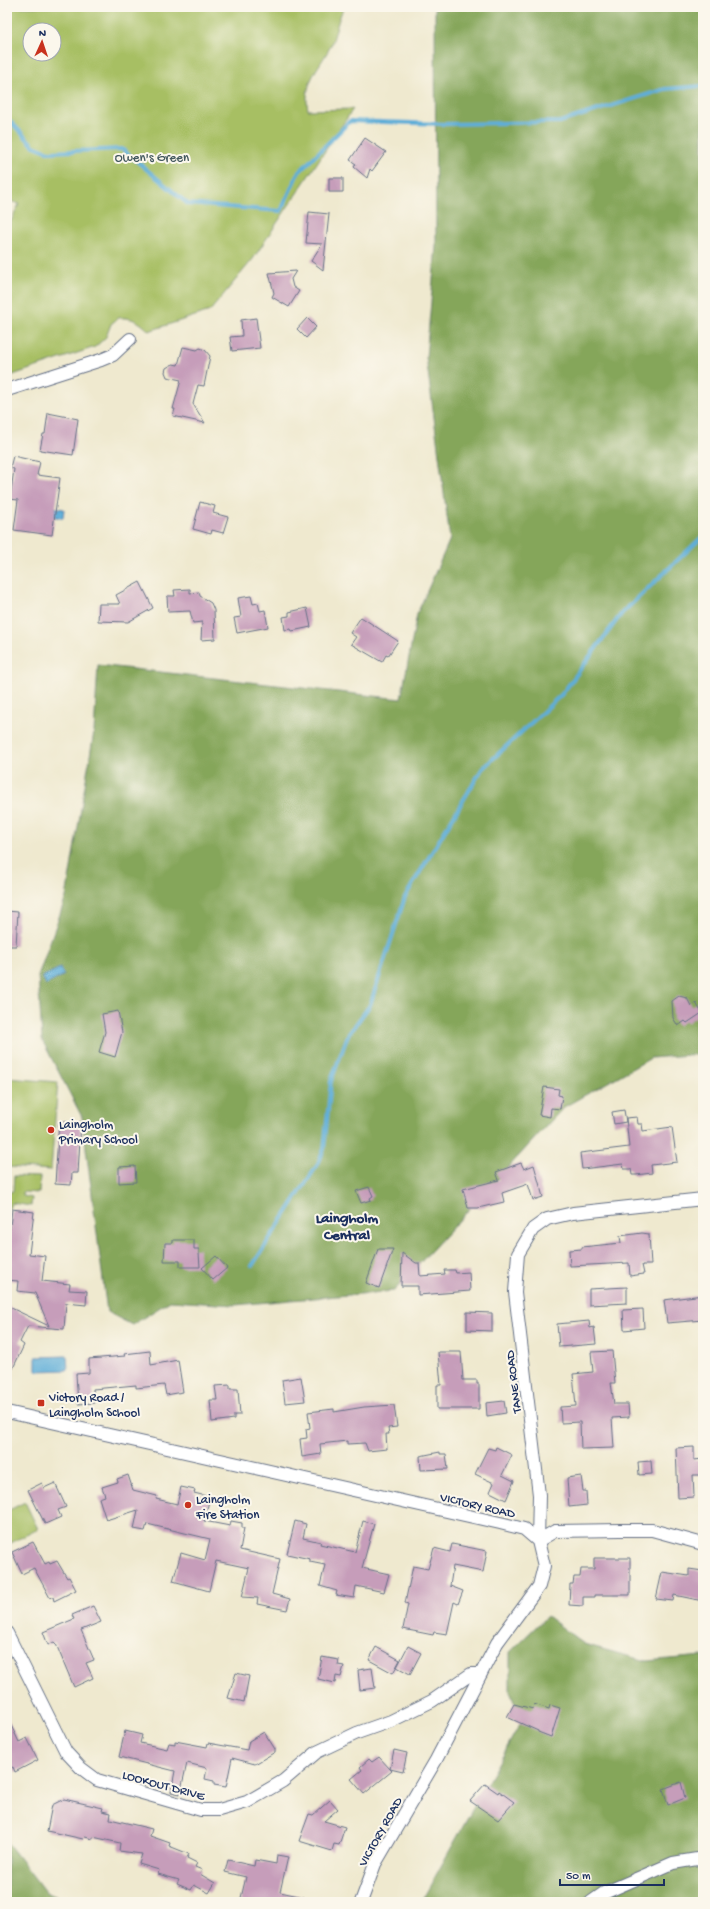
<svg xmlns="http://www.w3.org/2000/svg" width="710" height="1909" viewBox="0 0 710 1909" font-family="'Gochi Hand',sans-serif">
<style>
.green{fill:#a7bf64;stroke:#617761;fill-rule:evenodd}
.forest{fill:#85a65a;stroke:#506a5c}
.water{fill:#5eaed8;stroke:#3c6e9b}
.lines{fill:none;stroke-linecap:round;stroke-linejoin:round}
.stream{stroke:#5eaed8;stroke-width:4}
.building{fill:#c69dba}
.street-casing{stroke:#657086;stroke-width:14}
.street{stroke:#fff;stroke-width:12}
.poi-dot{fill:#c8321e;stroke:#fbf7ec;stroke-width:1.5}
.labels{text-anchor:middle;stroke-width:4;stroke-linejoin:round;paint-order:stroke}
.park-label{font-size:13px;fill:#455a60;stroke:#fbf7ec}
.poi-label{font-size:13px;fill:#1b2f5e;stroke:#fbf7ec;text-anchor:start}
.street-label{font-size:13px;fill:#1b2f5e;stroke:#fbf7ec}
.quarter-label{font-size:15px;font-weight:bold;fill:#1b2f5e;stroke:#fbf7ec}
</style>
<rect width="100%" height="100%" fill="#fbf7ec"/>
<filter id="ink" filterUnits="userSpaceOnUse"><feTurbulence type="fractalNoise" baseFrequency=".025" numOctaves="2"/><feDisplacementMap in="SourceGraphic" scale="8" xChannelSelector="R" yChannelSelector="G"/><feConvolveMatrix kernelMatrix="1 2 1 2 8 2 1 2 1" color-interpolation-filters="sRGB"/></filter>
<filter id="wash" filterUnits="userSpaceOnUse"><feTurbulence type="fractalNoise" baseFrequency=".012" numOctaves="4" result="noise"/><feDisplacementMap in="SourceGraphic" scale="16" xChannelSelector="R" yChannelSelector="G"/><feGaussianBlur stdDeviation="0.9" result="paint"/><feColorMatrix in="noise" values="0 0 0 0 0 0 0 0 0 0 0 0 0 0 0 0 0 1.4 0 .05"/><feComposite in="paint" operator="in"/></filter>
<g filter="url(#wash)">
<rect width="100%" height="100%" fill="#efe9cf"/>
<!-- green -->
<path class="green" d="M 7,7 L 344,7 C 338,19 336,31 332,43 C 322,66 302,80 308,110 L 353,109 L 253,259 L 210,311 L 149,331 C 139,321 132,317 118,318 L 111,324 L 106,337 L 95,347 L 7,377 L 7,230 L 19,204 L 7,200 ZM 30,30 L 54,30 L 54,54 L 30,54 Z
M 7,1078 L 58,1082 L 51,1170 L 7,1167 Z
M 14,1176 L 40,1177 L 39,1193 L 22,1192 L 23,1196 L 32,1198 L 31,1206 L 12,1203 L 7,1211 L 7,1193 L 13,1191 Z
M 25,1502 L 38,1529 L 7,1545 L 7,1511 Z"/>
<!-- forest -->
<path class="forest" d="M 435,7 L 703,7 L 703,1054 L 651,1058 L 564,1107 L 394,1291 L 235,1305 L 170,1301 L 132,1325 L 107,1312 L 82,1117 L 42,1040 L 38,976 L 66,897 L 94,732 L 98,665 L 401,699 L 417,614 L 450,539 L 426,357 L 436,246 Z
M 547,1616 L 584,1644 L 646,1661 L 703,1656 L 703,1902 L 421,1902 L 521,1722 L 510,1691 L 510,1652 Z
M 7,1842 L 46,1893 L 76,1902 L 7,1902 Z"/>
<!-- water -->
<path class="water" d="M 44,506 L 64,509 L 63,518 L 42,515 Z
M 60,968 L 64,975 L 46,985 L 42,977 Z
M 67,1356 L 68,1370 L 36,1371 L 36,1357 Z"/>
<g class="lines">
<!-- stream -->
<path class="stream" d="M 7,118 L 34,146 L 49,152 L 122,149 L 188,204 L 281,211 L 298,173 L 350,121 L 445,124 L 560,122 L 665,89 L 703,86
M 252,1266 L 318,1164 L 324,1149 L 331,1081 L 348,1035 L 370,1005 L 405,897 L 482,769 L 562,694 L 622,613 L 703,536"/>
</g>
<g id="blocks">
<!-- building -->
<path class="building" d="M 365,138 L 386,152 L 372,171 L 370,169 L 367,178 L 354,167 L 356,164 L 350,160 Z
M 329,178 L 343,178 L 343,192 L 329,192 Z
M 309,212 L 329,214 L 323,270 L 311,261 L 322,244 L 306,243 Z
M 296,271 L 291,279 L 293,287 L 299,291 L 289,307 L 272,297 L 274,293 L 269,273 Z
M 256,318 L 260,348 L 232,351 L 230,337 L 242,336 L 241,320 Z
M 307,318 L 316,327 L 306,338 L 297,329 Z
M 183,347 L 197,350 L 200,348 L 205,350 L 210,356 L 204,386 L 198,385 L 193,404 L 205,423 L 173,416 L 175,409 L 173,409 L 181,380 L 167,377 L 165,372 L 166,368 L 173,364 L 178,365 Z
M 48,413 L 78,419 L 73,455 L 40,450 L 43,434 L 45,434 Z
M 13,456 L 40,462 L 37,475 L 60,478 L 52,535 L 14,530 L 18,500 L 10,499 L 14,469 L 10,468 Z
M 200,502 L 215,506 L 213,513 L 228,517 L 223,533 L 212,530 L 211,534 L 193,529 Z
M 140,582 L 153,608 L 128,622 L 98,621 L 99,604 L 120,604 L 116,595 Z
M 190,589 L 190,593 L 199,592 L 200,596 L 211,603 L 214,610 L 215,639 L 201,640 L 202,622 L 193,623 L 190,611 L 168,612 L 167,596 L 175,596 L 174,590 Z
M 251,596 L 253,604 L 258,603 L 260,611 L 265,610 L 268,627 L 237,633 L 234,618 L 241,617 L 238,598 Z
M 307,608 L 311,627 L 292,631 L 291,629 L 285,630 L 283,617 L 289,616 L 289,612 Z
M 361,617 L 398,641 L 388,656 L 386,655 L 382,662 L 351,644 L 356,637 L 350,633 Z
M 7,911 L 18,912 L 16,946 L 7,946 Z
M 679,996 L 687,998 L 691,1006 L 696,1003 L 702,1013 L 687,1023 L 685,1021 L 678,1026 L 673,1018 L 672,1001 Z
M 118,1011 L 122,1032 L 115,1057 L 99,1052 L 105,1032 L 102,1014 Z
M 544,1087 L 559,1089 L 558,1095 L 562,1096 L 560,1109 L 551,1108 L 550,1117 L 539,1115 Z
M 624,1110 L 626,1122 L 614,1124 L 612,1112 Z
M 637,1117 L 638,1124 L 642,1124 L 643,1131 L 672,1127 L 677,1162 L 651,1165 L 652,1173 L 636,1175 L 632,1175 L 631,1169 L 624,1169 L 623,1164 L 582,1169 L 580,1153 L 629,1147 L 626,1118 Z
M 59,1121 L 81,1122 L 78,1173 L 72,1173 L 71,1185 L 55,1184 Z
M 521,1163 L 524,1169 L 534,1165 L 543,1197 L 533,1200 L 528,1184 L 502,1193 L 504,1202 L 478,1208 L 468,1208 L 463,1189 L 499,1180 L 496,1172 Z
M 135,1166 L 136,1182 L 119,1183 L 119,1167 Z
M 369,1187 L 373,1196 L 370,1198 L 371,1200 L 361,1203 L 356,1191 Z
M 12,1209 L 34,1212 L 29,1254 L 45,1256 L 42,1281 L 70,1284 L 69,1290 L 87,1291 L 86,1305 L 66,1303 L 64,1329 L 28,1326 L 20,1342 L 24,1345 L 7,1381 L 7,1306 L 49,1326 L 35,1293 L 17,1291 L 18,1281 L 7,1280 L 7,1252 Z
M 642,1233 L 649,1234 L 651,1265 L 642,1265 L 644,1274 L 630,1276 L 629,1263 L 570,1266 L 569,1250 L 582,1249 L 582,1247 L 621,1243 L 620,1236 Z
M 173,1240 L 194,1240 L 194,1249 L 199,1249 L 199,1253 L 200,1267 L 180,1267 L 180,1261 L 164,1261 L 165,1243 L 173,1243 Z
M 378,1249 L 393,1249 L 379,1288 L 366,1283 Z
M 402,1253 L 416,1263 L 419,1263 L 420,1276 L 445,1274 L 444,1270 L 455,1270 L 456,1273 L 469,1272 L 470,1291 L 418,1295 L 418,1286 L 401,1286 Z
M 216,1256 L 227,1268 L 213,1280 L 202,1268 Z
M 627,1287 L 627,1303 L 589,1305 L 589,1289 Z
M 703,1295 L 703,1320 L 667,1323 L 664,1300 Z
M 643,1309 L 644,1328 L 624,1330 L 623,1310 Z
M 467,1312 L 492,1313 L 492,1331 L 467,1330 Z
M 589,1321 L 590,1328 L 594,1327 L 596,1344 L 559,1347 L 557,1324 Z
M 150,1351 L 151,1365 L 178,1360 L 183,1392 L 166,1395 L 164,1385 L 136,1388 L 136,1385 L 93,1389 L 94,1403 L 78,1404 L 76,1374 L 89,1373 L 89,1359 L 125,1356 L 124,1354 Z
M 612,1351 L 615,1383 L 611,1383 L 614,1404 L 628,1404 L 629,1417 L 612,1418 L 614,1448 L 581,1449 L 580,1422 L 561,1423 L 560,1407 L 576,1406 L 573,1374 L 593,1372 L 591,1352 Z
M 438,1352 L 461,1352 L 463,1380 L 477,1380 L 477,1384 L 479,1384 L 479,1409 L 437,1409 L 437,1385 L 441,1385 Z
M 301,1377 L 305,1401 L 285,1403 L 282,1380 Z
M 230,1385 L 230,1389 L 238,1389 L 240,1415 L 234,1415 L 234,1419 L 212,1422 L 210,1400 L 217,1400 L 215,1386 Z
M 504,1401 L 506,1413 L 487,1416 L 486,1403 Z
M 394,1405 L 397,1427 L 388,1428 L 389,1434 L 386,1434 L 387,1449 L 368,1451 L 365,1443 L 347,1444 L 347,1441 L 320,1444 L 321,1454 L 302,1457 L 300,1439 L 307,1438 L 306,1429 L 310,1428 L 308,1412 L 334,1409 L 334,1412 L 364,1407 Z
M 496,1447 L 512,1455 L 502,1475 L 514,1481 L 506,1500 L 490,1492 L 494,1483 L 475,1474 L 488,1448 L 495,1450 Z
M 694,1447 L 694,1460 L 703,1459 L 703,1475 L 693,1475 L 694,1497 L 678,1498 L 676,1448 Z
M 440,1452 L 440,1454 L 446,1454 L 448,1469 L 421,1470 L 420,1456 Z
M 651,1461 L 652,1474 L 639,1475 L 638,1462 Z
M 128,1475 L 133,1490 L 157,1496 L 156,1499 L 177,1504 L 181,1487 L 195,1490 L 194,1493 L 210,1497 L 204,1521 L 230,1526 L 231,1521 L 242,1523 L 242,1528 L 244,1528 L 240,1550 L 280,1559 L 272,1594 L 290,1599 L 287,1610 L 257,1604 L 258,1598 L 242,1597 L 249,1568 L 216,1561 L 209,1591 L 173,1581 L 181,1553 L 205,1560 L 210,1539 L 147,1524 L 145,1531 L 134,1529 L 138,1510 L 106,1520 L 99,1498 L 105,1496 L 102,1487 L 118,1482 L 117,1479 Z
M 581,1476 L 583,1491 L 586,1491 L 587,1505 L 569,1507 L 567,1478 Z
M 42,1483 L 44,1488 L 55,1483 L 66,1507 L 58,1510 L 61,1517 L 45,1524 L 28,1490 Z
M 295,1521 L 306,1524 L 303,1538 L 321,1542 L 320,1544 L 355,1552 L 363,1521 L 374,1524 L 362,1568 L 389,1574 L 384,1592 L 356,1586 L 354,1598 L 336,1595 L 337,1591 L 320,1586 L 325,1565 L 310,1562 L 310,1559 L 287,1554 Z
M 33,1542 L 45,1564 L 49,1562 L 50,1564 L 57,1561 L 67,1578 L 69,1577 L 76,1590 L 54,1601 L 53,1597 L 50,1598 L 34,1568 L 22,1574 L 12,1552 Z
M 452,1544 L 487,1551 L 483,1572 L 453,1566 L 450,1586 L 463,1591 L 458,1604 L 454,1602 L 447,1634 L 434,1632 L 433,1635 L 403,1629 L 408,1604 L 405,1603 L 413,1566 L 428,1569 L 434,1548 L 450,1552 Z
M 594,1558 L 630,1558 L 630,1595 L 594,1595 L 594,1597 L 583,1597 L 583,1606 L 569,1605 L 570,1584 L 573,1584 L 574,1577 L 580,1577 L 581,1569 L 594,1569 Z
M 689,1569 L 703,1571 L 703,1601 L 674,1595 L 673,1601 L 656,1599 L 662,1572 L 689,1576 Z
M 93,1606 L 101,1622 L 81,1630 L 94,1660 L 86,1663 L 93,1678 L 74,1687 L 56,1644 L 54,1642 L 48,1645 L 43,1632 L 74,1619 L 72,1615 Z
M 408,1646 L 421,1653 L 410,1674 L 397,1667 Z
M 376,1647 L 400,1660 L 393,1673 L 369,1660 Z
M 322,1657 L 339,1660 L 338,1665 L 344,1666 L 341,1677 L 336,1676 L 335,1683 L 318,1679 Z
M 372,1668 L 375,1688 L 360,1690 L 358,1670 Z
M 236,1673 L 249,1676 L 244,1702 L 228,1698 Z
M 514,1704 L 533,1709 L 534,1704 L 549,1709 L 550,1705 L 560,1708 L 551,1737 L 538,1732 L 538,1731 L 507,1717 Z
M 7,1717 L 19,1742 L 27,1738 L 38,1760 L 15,1772 L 13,1767 L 7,1770 Z
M 125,1731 L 142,1735 L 140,1743 L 167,1749 L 169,1743 L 175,1744 L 175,1741 L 207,1747 L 208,1743 L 247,1750 L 249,1741 L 264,1732 L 275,1749 L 275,1752 L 255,1764 L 232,1758 L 226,1787 L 214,1785 L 214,1781 L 205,1779 L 207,1768 L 187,1763 L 180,1794 L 171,1792 L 175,1771 L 119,1757 Z
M 394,1750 L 407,1753 L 403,1772 L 390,1769 L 392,1771 L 364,1794 L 351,1779 L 362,1770 L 360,1767 L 369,1759 L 372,1762 L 379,1757 L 390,1769 Z
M 681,1782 L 685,1798 L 668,1805 L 663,1789 Z
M 485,1784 L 498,1793 L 499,1791 L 514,1802 L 498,1820 L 470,1801 Z
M 64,1799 L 103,1808 L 102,1811 L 111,1813 L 110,1819 L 152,1829 L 150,1836 L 170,1843 L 169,1846 L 189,1854 L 187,1858 L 197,1863 L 195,1867 L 202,1870 L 200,1874 L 215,1883 L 209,1893 L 194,1885 L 191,1890 L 177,1884 L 179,1880 L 158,1874 L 159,1870 L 139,1864 L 142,1854 L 119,1851 L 120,1843 L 93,1837 L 93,1839 L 85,1837 L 83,1839 L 47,1831 L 52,1805 Z
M 330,1800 L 338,1809 L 324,1821 L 345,1827 L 339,1845 L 334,1844 L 332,1851 L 299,1841 L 309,1814 L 313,1815 Z
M 277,1855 L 288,1857 L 280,1892 L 304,1897 L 304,1902 L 240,1902 L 246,1877 L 225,1872 L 228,1860 L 254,1866 L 255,1860 L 276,1864 Z"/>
</g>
</g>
<g filter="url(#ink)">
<use href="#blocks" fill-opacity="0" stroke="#657086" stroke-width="1"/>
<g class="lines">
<!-- street casing -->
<g class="street-casing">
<path id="street" d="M 7,390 L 101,360 L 113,355 L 130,339
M 7,1412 L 500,1523 L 524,1529 L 538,1541
M 538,1541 L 555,1531 L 621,1530 L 652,1530 L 703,1544
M 7,1633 L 66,1752 L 81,1768 L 97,1780 L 201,1810 L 219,1810 L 247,1802 L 283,1781 L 317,1752 L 357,1733 L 391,1721 L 432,1701 L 471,1674 L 481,1674
M 361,1902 L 375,1864 L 436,1760 L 497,1643 L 539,1586 L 544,1566 L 538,1541 L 539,1495 L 515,1292 L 518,1254 L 533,1229 L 547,1219 L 573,1213 L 703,1199
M 591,1902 L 604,1893 L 673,1863 L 703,1858"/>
</g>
<!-- street -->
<use href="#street" class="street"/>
</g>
</g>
<!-- markers -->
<g class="poi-dot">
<circle cx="51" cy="1130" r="4"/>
<rect x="37" y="1399" width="8" height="8" rx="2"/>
<circle cx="188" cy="1505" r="4"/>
</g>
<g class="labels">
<!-- park labels -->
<g class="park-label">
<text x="152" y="161">Owen's Green</text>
</g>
<!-- poi labels -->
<g class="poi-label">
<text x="59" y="1128">Laingholm<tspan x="59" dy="15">Primary School</tspan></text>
<text x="49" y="1401">Victory Road /<tspan x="49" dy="15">Laingholm School</tspan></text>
<text x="196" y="1503">Laingholm<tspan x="196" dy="15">Fire Station</tspan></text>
</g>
<!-- street labels -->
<g class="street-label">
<text transform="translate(512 1382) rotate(-97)" y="5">TANE ROAD</text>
<text transform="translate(478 1504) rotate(13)" y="5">VICTORY ROAD</text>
<text transform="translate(164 1784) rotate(15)" y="5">LOOKOUT DRIVE</text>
<text transform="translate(379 1831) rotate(-61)" y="5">VICTORY ROAD</text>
</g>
<!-- quarter labels -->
<g class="quarter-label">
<text x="347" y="1222">Laingholm<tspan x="347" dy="17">Central</tspan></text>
</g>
</g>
<!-- margin -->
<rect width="710" height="1909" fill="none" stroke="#fbf7ec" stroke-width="24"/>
<!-- north arrow -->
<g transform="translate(42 42) rotate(3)"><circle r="19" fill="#fbf7ec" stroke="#a1a7b3"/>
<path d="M0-3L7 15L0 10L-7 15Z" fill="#c8321e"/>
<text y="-6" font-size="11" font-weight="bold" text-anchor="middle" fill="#1b2f5e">N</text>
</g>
<!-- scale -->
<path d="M560 1879v6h104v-6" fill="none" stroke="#1b2f5e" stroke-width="2"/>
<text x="566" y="1879" font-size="12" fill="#1b2f5e" stroke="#fbf7ec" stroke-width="3" paint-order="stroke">50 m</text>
</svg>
